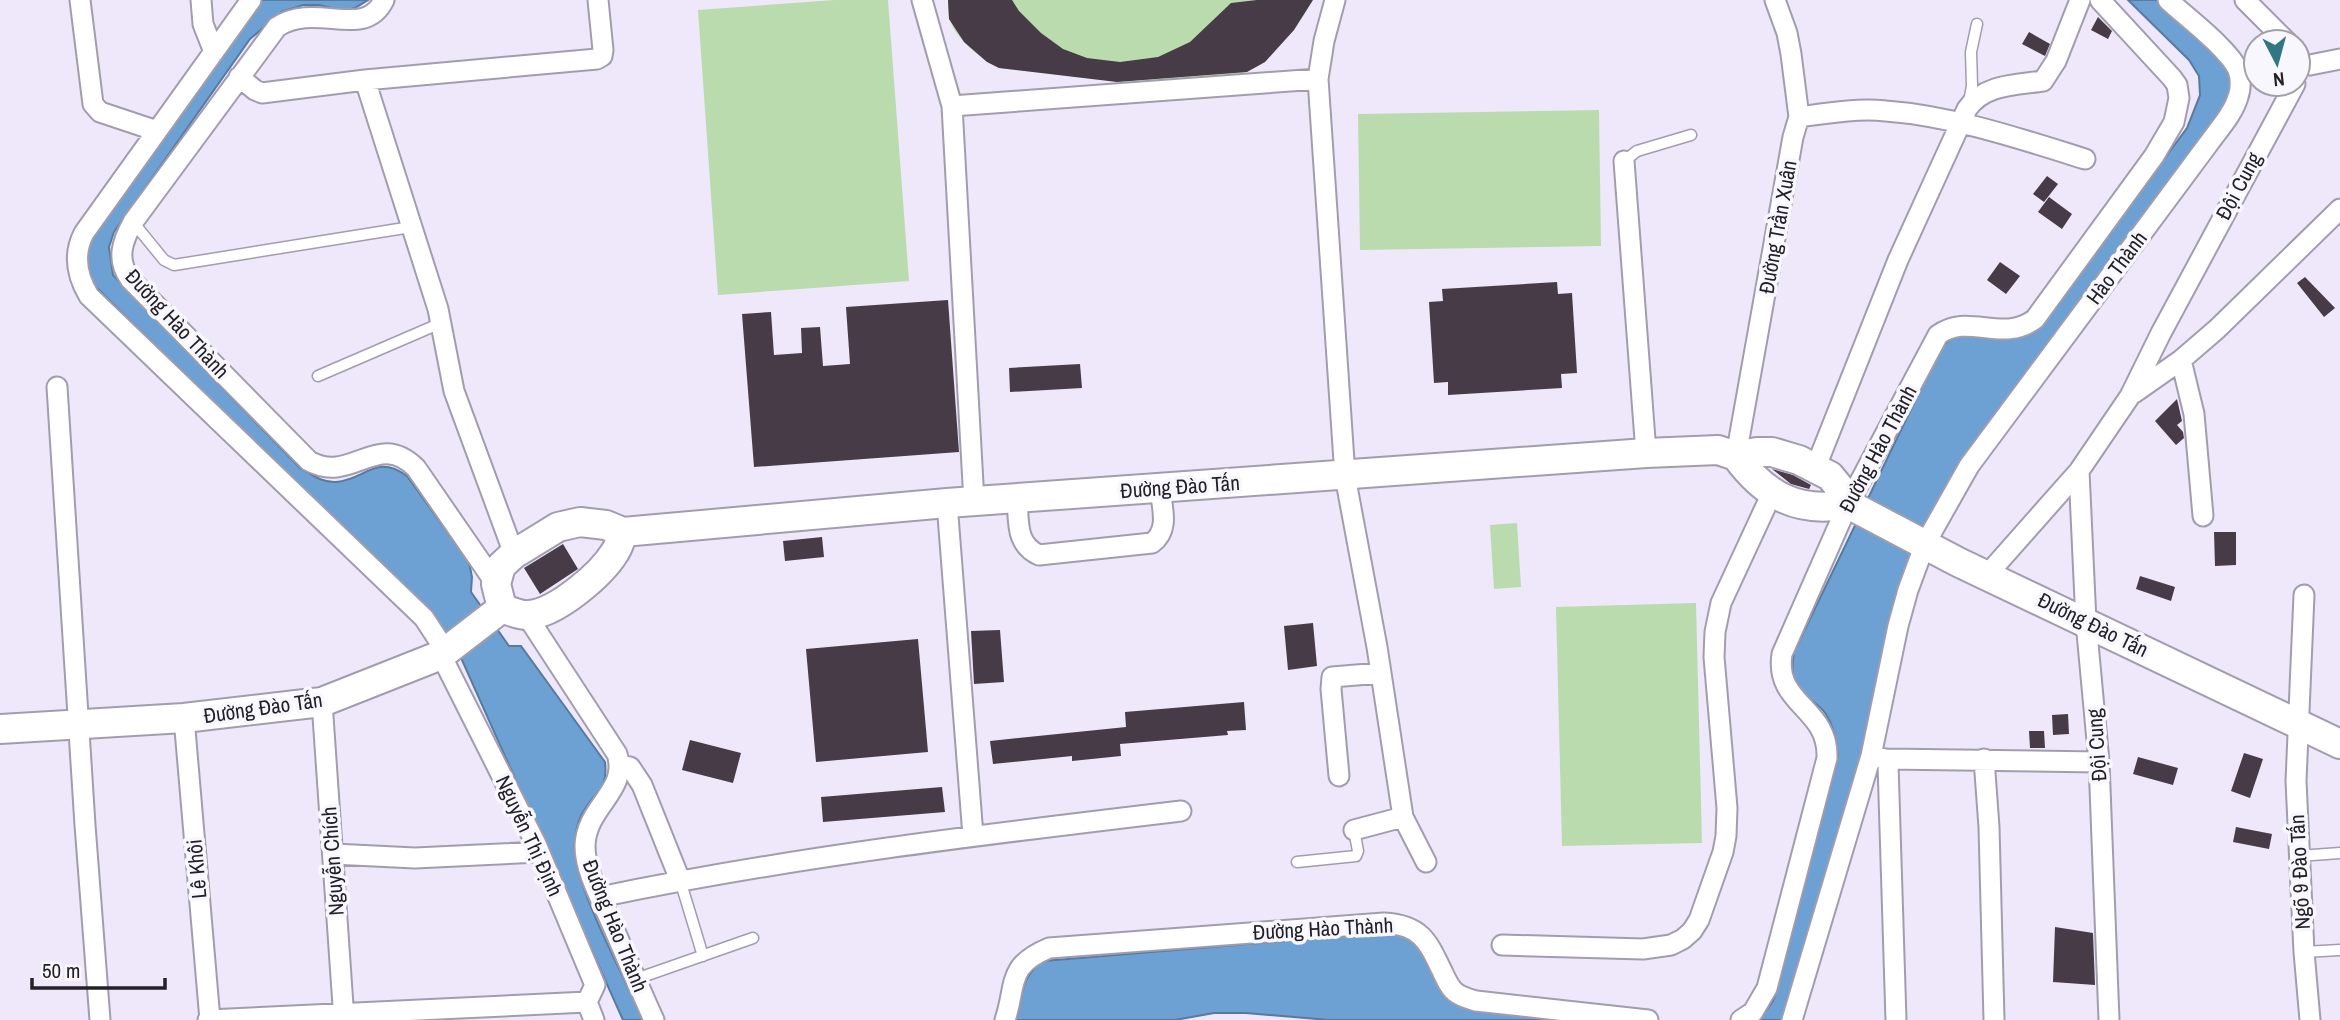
<svg xmlns="http://www.w3.org/2000/svg" width="2340" height="1020" viewBox="0 0 2340 1020" font-family="'Archivo Narrow',sans-serif">
<style>
.green{fill:#badbae}
.water{fill:#6da0d3;stroke:#577a9f;stroke-width:2}
.building{fill:#473b47}
.lines{fill:none;stroke-linecap:round;stroke-linejoin:round}
.lane-casing{stroke:#a29dae;stroke-width:13}
.street-casing{stroke:#a29dae;stroke-width:23}
.secondary-casing{stroke:#a29dae;stroke-width:32}
.lane{stroke:#fff;stroke-width:10}
.street{stroke:#fff;stroke-width:19}
.secondary{stroke:#fff;stroke-width:28}
.labels{text-anchor:middle;stroke-width:7;stroke-linejoin:round;paint-order:stroke}
.street-label{font-size:21px;fill:#232127;stroke:#f9f7fe}
</style>
<rect width="100%" height="100%" fill="#eee8fa"/>
<!-- green -->
<path class="green" d="M 835,0 L 888,0 L 909,281 L 718,295 L 698,10 Z
M 948,0 L 1308,0 L 1308,8 L 1294,30 L 1265,62 L 1244,73 L 1216,80 L 1124,82 L 999,68 C 982,60 953,37 949,17 C 948,12 948,5 948,0 Z
M 1599,110 L 1601,246 L 1360,250 L 1358,114 Z
M 1517,523 L 1521,587 L 1494,589 L 1490,525 Z
M 1696,603 L 1702,843 L 1562,846 L 1556,607 Z"/>
<!-- water -->
<path class="water" d="M 259,0 L 368,0 L 355,8 L 343,11 L 319,5 L 303,5 L 282,12 L 250,39 L 114,232 L 109,247 L 113,275 L 300,468 C 311,474 322,483 336,482 C 366,480 375,453 407,476 L 469,562 L 472,577 L 471,592 L 509,646 L 521,646 L 605,762 C 608,790 597,789 585,809 C 579,817 576,830 575,840 C 569,877 626,981 644,1020 L 623,1020 L 462,660 L 431,620 L 94,285 L 86,270 L 88,234 Z
M 2128,0 L 2158,0 C 2175,17 2220,54 2229,73 C 2234,84 2232,96 2229,107 L 1911,552 L 1863,753 L 1790,1020 L 1759,1020 L 1773,1001 L 1780,979 L 1838,756 C 1836,741 1834,726 1825,713 C 1822,708 1817,705 1812,701 C 1793,686 1790,676 1794,652 L 1940,349 L 1954,335 C 1991,332 2008,350 2042,324 L 2187,128 L 2200,95 L 2199,76 L 2189,60 Z
M 1392,932 L 1416,939 L 1440,987 L 1597,1020 L 1329,1020 L 1246,1013 L 1214,1013 L 1175,1020 L 1016,1020 C 1023,996 1020,977 1043,961 Z"/>
<!-- building -->
<path class="building" d="M 948,0 L 1012,0 L 1019,11 L 1041,33 L 1063,49 L 1087,58 L 1120,62 L 1158,57 L 1190,42 L 1231,3 L 1257,0 L 1313,0 L 1294,30 L 1265,62 L 1247,72 L 1117,82 L 999,68 L 987,62 L 964,42 L 949,19 Z
M 2098,17 L 2112,31 L 2108,39 L 2091,30 Z
M 2029,32 L 2050,44 L 2045,56 L 2022,44 Z
M 2047,176 L 2058,184 L 2044,202 L 2033,194 Z
M 2049,197 L 2072,214 L 2062,229 L 2038,212 Z
M 2000,262 L 2020,276 L 2006,294 L 1987,280 Z
M 2305,277 L 2335,308 L 2324,317 L 2297,283 Z
M 1557,282 L 1558,294 L 1572,293 L 1577,373 L 1561,374 L 1562,388 L 1448,395 L 1448,382 L 1434,383 L 1429,302 L 1443,301 L 1442,289 Z
M 948,300 L 959,452 L 754,467 L 742,314 L 771,312 L 774,355 L 802,353 L 801,328 L 820,327 L 823,366 L 850,364 L 846,307 Z
M 1080,364 L 1082,388 L 1010,392 L 1009,368 Z
M 2177,399 L 2182,421 L 2177,425 L 2183,432 L 2184,438 L 2176,445 L 2155,421 Z
M 1772,469 L 1793,475 L 1811,485 L 1809,489 L 1791,484 Z
M 2214,532 L 2236,532 L 2236,565 L 2215,566 Z
M 822,537 L 824,557 L 785,561 L 783,541 Z
M 563,544 L 578,569 L 540,594 L 524,568 Z
M 2140,576 L 2175,587 L 2171,601 L 2136,589 Z
M 1313,623 L 1317,666 L 1288,670 L 1284,626 Z
M 1000,630 L 1004,682 L 974,684 L 971,631 Z
M 918,639 L 928,752 L 816,762 L 806,649 Z
M 1244,702 L 1246,730 L 1227,731 L 1228,735 L 1120,744 L 1121,756 L 1072,761 L 1072,756 L 993,764 L 990,741 L 1126,727 L 1125,712 Z
M 2068,714 L 2069,734 L 2053,735 L 2052,715 Z
M 2029,731 L 2044,731 L 2045,748 L 2030,748 Z
M 690,740 L 741,753 L 733,783 L 682,770 Z
M 2244,753 L 2263,759 L 2250,798 L 2231,791 Z
M 2138,757 L 2178,768 L 2173,785 L 2133,774 Z
M 942,787 L 945,812 L 823,822 L 821,797 Z
M 2236,827 L 2272,834 L 2269,849 L 2233,842 Z
M 2055,927 L 2093,933 L 2095,985 L 2053,982 Z"/>
<g class="lines">
<!-- lane casing -->
<g class="lane-casing">
<path id="lane" d="M 1969,102 L 1972,86 L 1971,52 L 1977,24
M 1624,161 L 1637,151 L 1691,135
M 133,222 L 164,260 L 174,265 L 411,227
M 318,376 L 441,323
M 2299,856 L 2340,853
M 1297,862 L 1356,856 L 1358,851 L 1354,830
M 680,880 L 703,956
M 2304,952 L 2340,950
M 636,979 L 753,938"/>
</g>
<!-- street casing -->
<g class="street-casing">
<path id="street" d="M 80,0 L 93,104 L 100,112 L 157,131
M 201,0 L 203,24 L 214,52
M 251,0 L 84,233 C 73,254 77,276 89,296 L 424,618 L 445,650
M 384,0 C 364,41 316,1 277,27 L 133,222 C 122,242 116,259 130,279 L 309,461 C 352,485 377,429 416,468 L 496,584
M 922,0 L 952,106 L 974,502
M 1335,0 L 1324,41 L 1318,79 L 1345,476 L 1377,647 L 1403,817 L 1426,862
M 2245,0 L 2287,42
M 2310,65 L 2340,59
M 239,77 L 255,90 L 262,93 L 365,80 L 597,59 L 602,56 L 603,50 L 598,0
M 365,80 L 438,309 L 454,391 L 514,554
M 952,106 L 1318,79
M 1799,117 C 1828,113 1857,108 1886,111 C 1953,116 2021,139 2085,159
M 1624,161 L 1646,453
M 2181,360 L 2194,414 L 2203,516
M 57,387 L 85,825 L 100,1020
M 2134,393 L 2181,360 L 2217,329 L 2340,209
M 1736,456 L 1793,137 L 1799,117 L 1791,54 L 1787,33 L 1775,0
M 1815,469 L 1898,260 L 1967,109 C 1984,84 2016,85 2043,81 L 2056,61 L 2080,0
M 2079,471 L 2086,622 L 2099,762 L 2109,1020
M 1017,499 C 1019,521 1015,544 1039,555 L 1152,543 C 1170,530 1162,508 1160,489
M 947,503 L 973,836
M 1987,575 L 2079,471 L 2130,396 L 2161,333 L 2295,84
M 2304,595 L 2296,781 L 2304,952 L 2310,1020
M 527,616 L 617,754 C 629,791 586,806 585,846 C 585,871 601,899 611,922 C 625,954 639,987 654,1020
M 441,655 L 536,844 L 595,985 L 587,1002 L 594,1020
M 322,702 L 344,1020
M 184,718 L 210,1020
M 1871,756 L 1886,759 L 1888,764 L 1896,1020
M 1886,759 L 2099,762
M 1984,759 L 1989,827 L 1994,1020
M 620,765 L 630,767 L 642,785 L 680,880
M 1339,776 L 1331,689 L 1332,677 L 1381,673
M 1354,830 L 1403,817
M 333,854 L 415,858 L 539,852
M 600,897 C 792,857 987,834 1181,811
M 1502,945 L 1643,949 L 1671,945 L 1683,939 L 1692,931 L 1699,920 L 1723,852 L 1726,836 L 1727,808 L 1714,657 L 1715,632 L 1721,603 L 1772,493
M 208,1020 L 587,1002
M 1005,1020 C 1017,984 1006,966 1049,948 L 1384,923 C 1422,925 1428,942 1443,973 C 1446,979 1449,987 1455,992 C 1461,997 1469,999 1476,1001 L 1648,1020
M 1741,1020 L 1753,1012 L 1767,988 L 1827,758 C 1829,707 1774,705 1782,654 L 1848,504 L 1938,335 C 1968,312 2002,344 2035,319 L 2154,156 L 2174,122 L 2179,98 L 2177,85 L 2172,78 L 2100,0
M 1792,1020 L 1871,756 L 1898,626 L 1908,590 L 1925,544 L 1969,466 L 2209,143 C 2219,129 2233,114 2238,97 C 2241,89 2241,78 2238,70 C 2229,49 2186,17 2168,0"/>
</g>
<!-- secondary casing -->
<g class="secondary-casing">
<path id="secondary" d="M 1736,456 C 1765,496 1799,514 1848,504
M 502,608 L 496,584 L 501,566 L 514,554 L 558,527 L 580,522 L 606,525 L 623,532 L 947,503 L 1646,453 L 1718,450 L 1736,456 L 1757,452 L 1772,452 L 1799,460 L 1830,476 L 1839,487 L 1848,504 L 1958,562 L 2340,744
M 502,608 C 510,611 521,616 529,615 C 556,613 601,575 615,552 C 619,546 621,539 623,532
M 0,729 L 184,718 L 322,702 L 441,655 L 502,608"/>
</g>
<!-- lane -->
<use href="#lane" class="lane"/>
<!-- street -->
<use href="#street" class="street"/>
<!-- secondary -->
<use href="#secondary" class="secondary"/>
</g>
<g class="labels">
<!-- street labels -->
<g class="street-label">
<text transform="translate(2239 186) rotate(-62)" y="7">Đội Cung</text>
<text transform="translate(1778 227) rotate(-80)" y="7">Đường Trần Xuân</text>
<text transform="translate(2117 268) rotate(-53)" y="7">Hào Thành</text>
<text transform="translate(177 324) rotate(47)" y="7">Đường Hào Thành</text>
<text transform="translate(1878 449) rotate(-62)" y="7">Đường Hào Thành</text>
<text transform="translate(1180 487) rotate(-4)" y="7">Đường Đào Tấn</text>
<text transform="translate(2093 625) rotate(26)" y="7">Đường Đào Tấn</text>
<text transform="translate(263 708) rotate(-8)" y="7">Đường Đào Tấn</text>
<text transform="translate(2097 745) rotate(-94)" y="7">Đội Cung</text>
<text transform="translate(529 836) rotate(65)" y="7">Nguyễn Thị Định</text>
<text transform="translate(333 861) rotate(-94)" y="7">Nguyễn Chích</text>
<text transform="translate(197 869) rotate(-95)" y="7">Lê Khôi</text>
<text transform="translate(2300 872) rotate(-93)" y="7">Ngõ 9 Đào Tấn</text>
<text transform="translate(615 926) rotate(68)" y="7">Đường Hào Thành</text>
<text transform="translate(1323 929) rotate(-3)" y="7">Đường Hào Thành</text>
</g>
</g>
<!-- north arrow -->
<g transform="translate(2277 63) rotate(174)"><circle r="33" fill="#f9f7fe" stroke="#a3a1a8" stroke-width="2"/>
<path d="M0-5L12 26L0 18L-12 26Z" fill="#307783"/>
<text y="-10" font-size="19" font-weight="bold" text-anchor="middle" fill="#232127">N</text>
</g>
<!-- scale -->
<path d="M32 978v10h133v-10" fill="none" stroke="#232127" stroke-width="3.5"/>
<text x="42" y="978" font-size="21" fill="#232127" stroke="#f9f7fe" stroke-width="5" paint-order="stroke">50 m</text>
</svg>
